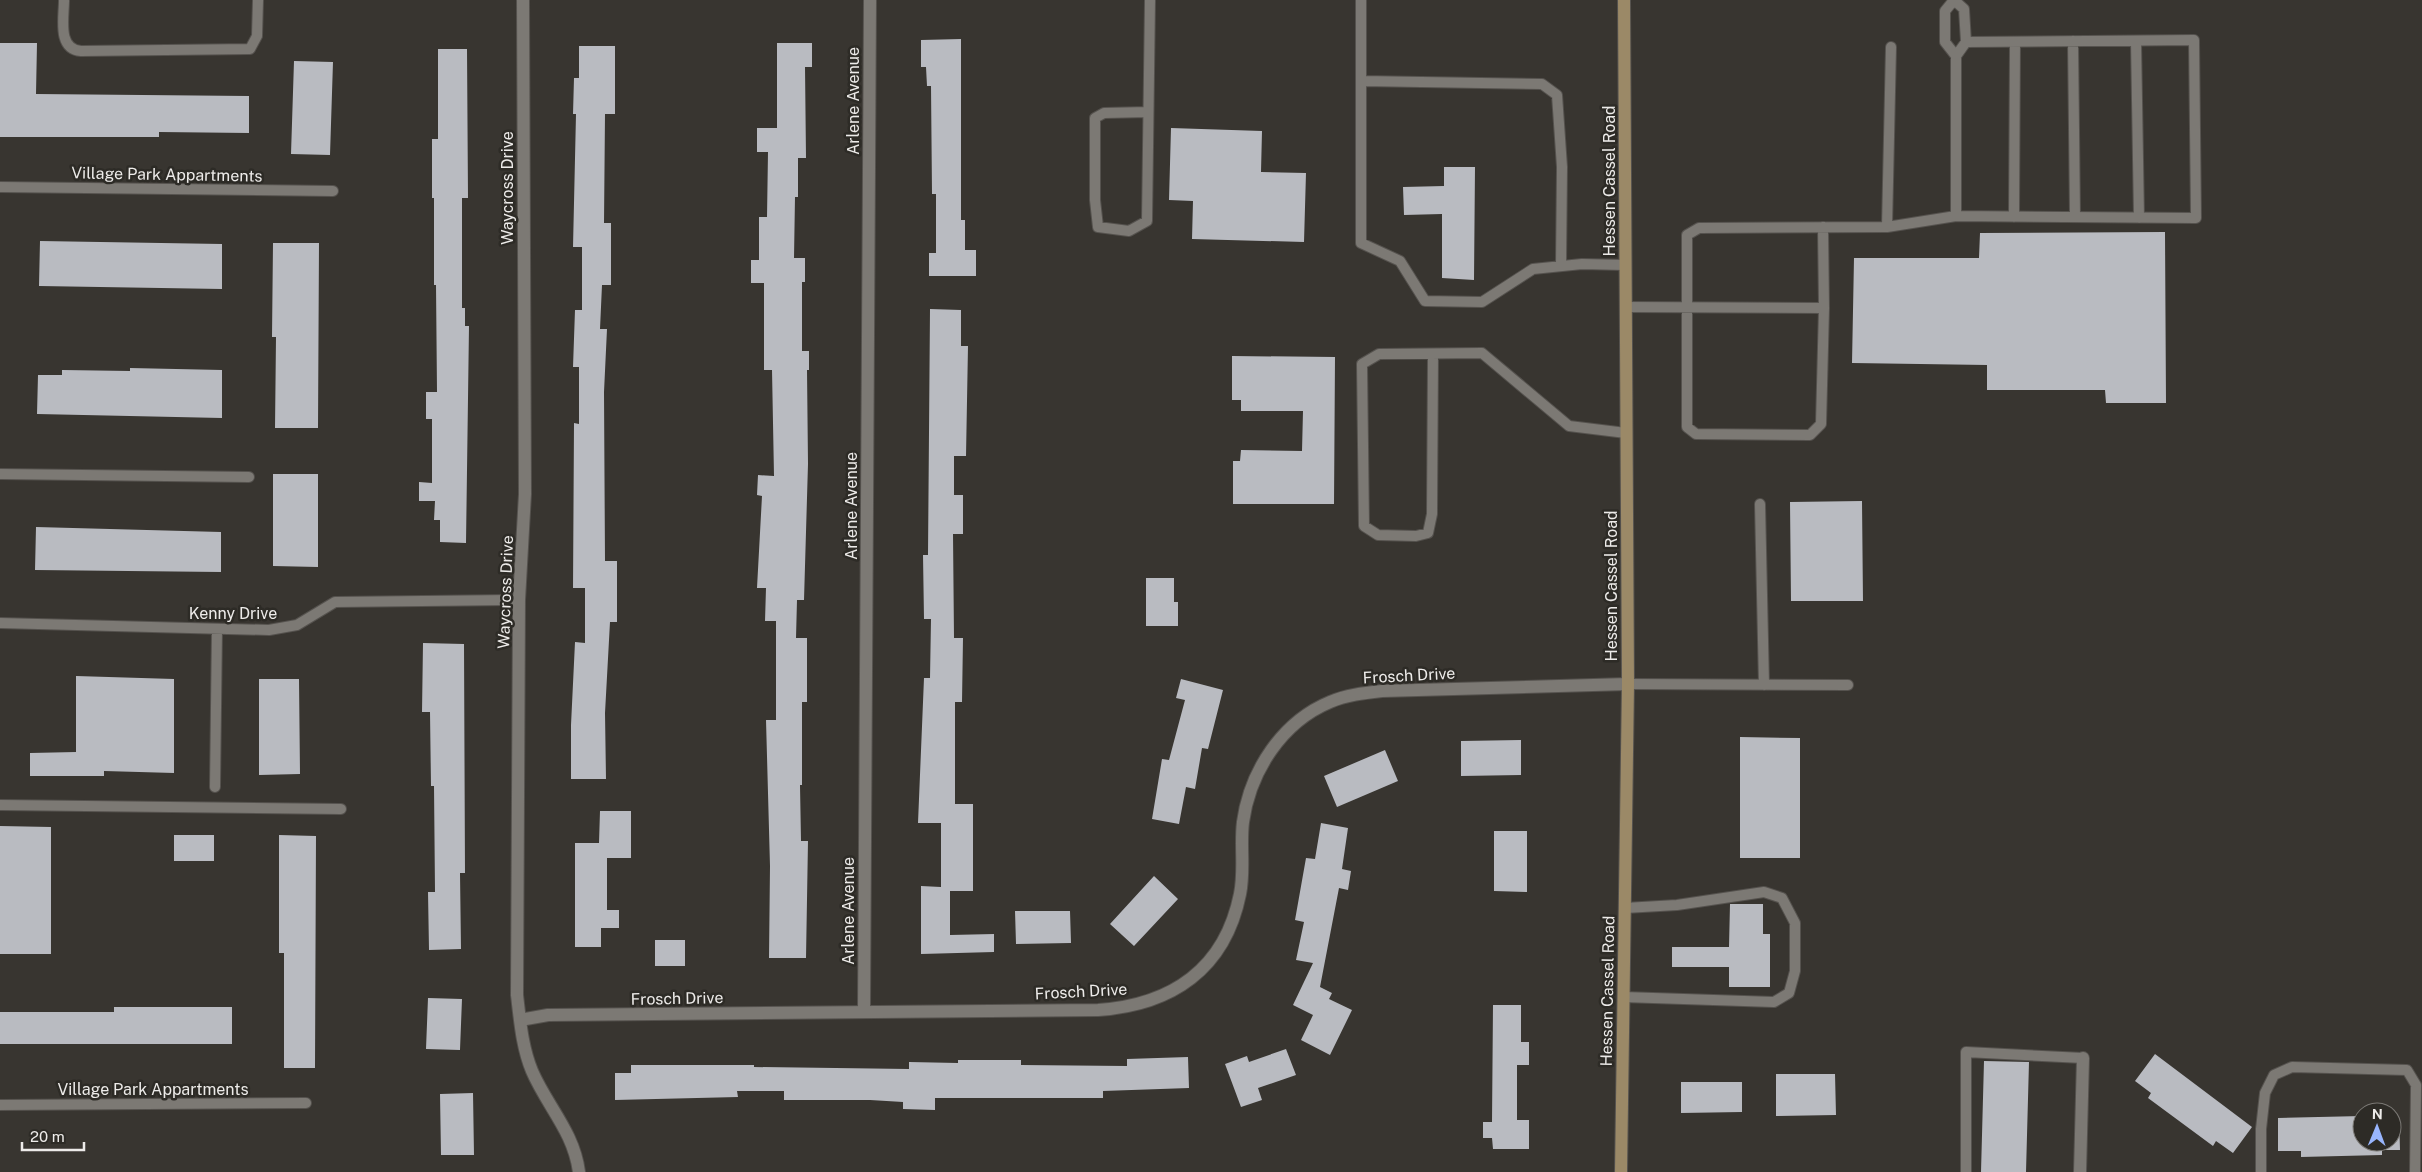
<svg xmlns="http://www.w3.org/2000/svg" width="2422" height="1172" viewBox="0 0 2422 1172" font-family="'Public Sans',sans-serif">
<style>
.building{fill:#b9bbc1}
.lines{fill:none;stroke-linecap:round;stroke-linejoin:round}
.lane-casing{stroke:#55524e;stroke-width:12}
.street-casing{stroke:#55524e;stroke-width:14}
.secondary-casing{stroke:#55524e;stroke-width:14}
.lane{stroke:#7c7974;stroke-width:10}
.street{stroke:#7c7974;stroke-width:12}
.secondary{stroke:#9b8967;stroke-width:12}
.labels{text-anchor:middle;stroke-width:5;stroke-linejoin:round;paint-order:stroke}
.street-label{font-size:16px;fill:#edebe9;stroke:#2d2b26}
</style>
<rect width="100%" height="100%" fill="#383530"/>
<!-- building -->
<path class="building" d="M 961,39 L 961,220 L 965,220 L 965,250 L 976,250 L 976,276 L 929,276 L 929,253 L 936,253 L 936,194 L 932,194 L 931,86 L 927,86 L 926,67 L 921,67 L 921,40 Z
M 0,43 L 37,43 L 36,94 L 249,96 L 249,133 L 159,132 L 159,137 L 0,137 Z
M 777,43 L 812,43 L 812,67 L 805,67 L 806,158 L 798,158 L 798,197 L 795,197 L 794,258 L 805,258 L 805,282 L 802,282 L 802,351 L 809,351 L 809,370 L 807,370 L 808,464 L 804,600 L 797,600 L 796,638 L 807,638 L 807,702 L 802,702 L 802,785 L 800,785 L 801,841 L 808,841 L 806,958 L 769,958 L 770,866 L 766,720 L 776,720 L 776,621 L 765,621 L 766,588 L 757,588 L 762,496 L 757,495 L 758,475 L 774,476 L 772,370 L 764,370 L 764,283 L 751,283 L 751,260 L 759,260 L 759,217 L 767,217 L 768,152 L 757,152 L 757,128 L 777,128 Z
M 579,46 L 615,46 L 615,114 L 605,114 L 604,223 L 611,223 L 611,285 L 602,285 L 600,329 L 607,329 L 604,392 L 605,561 L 617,561 L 617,622 L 610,622 L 605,713 L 606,779 L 571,779 L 571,725 L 575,642 L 585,643 L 585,588 L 573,588 L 574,423 L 579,424 L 579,367 L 573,367 L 575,310 L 582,310 L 582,247 L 573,247 L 576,114 L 573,114 L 574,78 L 579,78 Z
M 438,49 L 467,49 L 468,198 L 462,198 L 462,308 L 465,308 L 465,326 L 469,326 L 466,543 L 440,542 L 440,520 L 434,520 L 435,501 L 419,501 L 419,482 L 432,483 L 432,419 L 426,419 L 426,392 L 437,392 L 436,285 L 434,285 L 434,198 L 432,198 L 432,139 L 438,139 Z
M 294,61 L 333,62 L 330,155 L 291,154 Z
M 1171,128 L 1262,131 L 1261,172 L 1306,173 L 1304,242 L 1192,239 L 1193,201 L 1169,200 Z
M 1444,167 L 1475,167 L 1474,280 L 1442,278 L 1442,214 L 1404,215 L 1403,187 L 1444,186 Z
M 2165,232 L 2166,403 L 2106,403 L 2105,390 L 1987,390 L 1987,365 L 1852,363 L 1854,258 L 1979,258 L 1980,233 Z
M 40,241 L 222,244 L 222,289 L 39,286 Z
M 273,243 L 319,243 L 318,428 L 275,428 L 276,337 L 272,337 Z
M 930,309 L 961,310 L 961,346 L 968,346 L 966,456 L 954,456 L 954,495 L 963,495 L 963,534 L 953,534 L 954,638 L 963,638 L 962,702 L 955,702 L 955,804 L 973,804 L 973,891 L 950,891 L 950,935 L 994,934 L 994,952 L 921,954 L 921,886 L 941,887 L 941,823 L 918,823 L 924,678 L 930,678 L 931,619 L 924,619 L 923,555 L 928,555 Z
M 1232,356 L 1335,357 L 1334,504 L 1233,504 L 1233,461 L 1240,461 L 1241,450 L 1302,451 L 1303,411 L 1241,411 L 1241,400 L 1232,400 Z
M 130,368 L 222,370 L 222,418 L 37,414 L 38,375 L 62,375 L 62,370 L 130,371 Z
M 273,474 L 318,474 L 318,567 L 273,566 Z
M 1862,501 L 1863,601 L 1791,601 L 1790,502 Z
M 36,527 L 221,532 L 221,572 L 35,570 Z
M 1146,578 L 1174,578 L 1174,602 L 1178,602 L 1178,626 L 1146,626 Z
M 423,643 L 464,644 L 465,873 L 460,873 L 461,949 L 429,950 L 428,892 L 435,892 L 434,786 L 431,786 L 430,712 L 422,712 Z
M 76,676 L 174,679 L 174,773 L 104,771 L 104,776 L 30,776 L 30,753 L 76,752 Z
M 259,679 L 299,679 L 300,774 L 259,775 Z
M 1181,679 L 1223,690 L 1208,749 L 1202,748 L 1195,789 L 1186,787 L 1179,824 L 1152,819 L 1162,759 L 1169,760 L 1185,700 L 1176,698 Z
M 1740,737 L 1800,738 L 1800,858 L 1740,858 Z
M 1521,740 L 1521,775 L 1461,776 L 1461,741 Z
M 1385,750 L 1398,781 L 1337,807 L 1324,776 Z
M 600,811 L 631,811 L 631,858 L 607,858 L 607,910 L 619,910 L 619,928 L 601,928 L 601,947 L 575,947 L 575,843 L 599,843 Z
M 1321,823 L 1348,828 L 1342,869 L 1351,871 L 1348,890 L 1339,888 L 1320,987 L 1332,993 L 1329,999 L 1352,1010 L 1330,1055 L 1301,1040 L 1313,1015 L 1293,1005 L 1313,963 L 1296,960 L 1304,922 L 1295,920 L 1306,858 L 1315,859 Z
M 0,826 L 51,827 L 51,954 L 0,954 Z
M 1494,831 L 1527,831 L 1527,892 L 1494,891 Z
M 174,835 L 214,835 L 214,861 L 174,861 Z
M 279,835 L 316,836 L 315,1068 L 284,1068 L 284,953 L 279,953 Z
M 1154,876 L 1178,899 L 1134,946 L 1110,924 Z
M 1730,904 L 1763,904 L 1763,934 L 1770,934 L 1770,987 L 1729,987 L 1729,967 L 1672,967 L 1672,947 L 1729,947 Z
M 1015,911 L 1070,911 L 1071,943 L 1016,944 Z
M 655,940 L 685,940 L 685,966 L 655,966 Z
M 428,998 L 462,999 L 460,1050 L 426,1049 Z
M 1493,1005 L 1521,1005 L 1521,1042 L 1529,1042 L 1529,1065 L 1517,1065 L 1517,1120 L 1529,1120 L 1529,1149 L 1493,1149 L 1492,1138 L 1483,1138 L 1483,1122 L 1492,1122 Z
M 114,1007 L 232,1007 L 232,1044 L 0,1044 L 0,1012 L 114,1012 Z
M 1286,1049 L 1296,1075 L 1258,1088 L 1262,1100 L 1241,1107 L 1225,1064 L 1247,1056 L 1249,1062 Z
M 2155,1054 L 2252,1127 L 2233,1153 L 2216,1141 L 2213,1146 L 2148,1098 L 2151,1093 L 2135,1081 Z
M 1188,1057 L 1189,1088 L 1103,1091 L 1103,1098 L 935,1098 L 935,1110 L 903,1109 L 903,1102 L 870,1100 L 784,1100 L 784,1091 L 737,1091 L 738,1097 L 615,1100 L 615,1073 L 631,1073 L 631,1065 L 754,1065 L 754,1067 L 909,1069 L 909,1062 L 958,1063 L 958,1060 L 1021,1060 L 1021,1065 L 1127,1066 L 1127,1059 Z
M 1984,1061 L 2029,1062 L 2026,1172 L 1981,1172 Z
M 1776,1074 L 1835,1074 L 1836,1115 L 1776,1116 Z
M 1681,1082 L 1742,1082 L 1742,1112 L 1681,1113 Z
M 473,1093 L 474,1155 L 441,1155 L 440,1094 Z
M 2362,1116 L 2362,1142 L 2392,1142 L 2392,1116 L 2399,1116 L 2400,1150 L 2382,1150 L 2382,1155 L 2301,1157 L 2301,1151 L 2278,1151 L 2278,1118 Z"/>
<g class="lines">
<!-- lane casing -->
<g class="lane-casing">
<path id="lane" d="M 64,0 C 64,18 57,49 81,51 L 250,49 L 257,36 L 258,0
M 1361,0 L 1361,243 L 1400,261 L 1425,301 L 1482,302 L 1533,269 L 1582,264 L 1625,265
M 1954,0 L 1945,11 L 1945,42 L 1956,56
M 2073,41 L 2075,217
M 2136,41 L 2139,218
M 1362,81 L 1542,84 L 1557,95 L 1562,167 L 1561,266
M 1148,112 L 1104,113 L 1095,118 L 1095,200 L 1098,227 L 1129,231 L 1147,221 L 1150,0
M 0,187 L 333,191
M 1956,216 L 2196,218 L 2194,40 L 1966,42
M 2014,217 L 2015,42
M 1823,227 L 1824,308 L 1821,424 L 1810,435 L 1696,434 L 1687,427 L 1687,235 L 1699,228 L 1887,227 L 1956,216 L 1956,56 L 1966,42 L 1964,9 L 1954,0
M 1887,227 L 1891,47
M 1625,307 L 1824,308
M 1433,354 L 1432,514 L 1428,533 L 1416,536 L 1378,535 L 1364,526 L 1362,364 L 1379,354 L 1482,353 L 1569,426 L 1626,433
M 0,474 L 249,477
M 1760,504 L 1764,685
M 0,623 L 269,630 L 297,625 L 335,602 L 519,600
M 1628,684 L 1848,685
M 215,787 L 217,629
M 0,805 L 341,809
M 1623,997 L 1774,1002 L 1789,993 L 1795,971 L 1795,923 L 1782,898 L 1764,892 L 1677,905 L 1625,908
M 0,1105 L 306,1103
M 1966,1172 L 1966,1052 L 2083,1058
M 2261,1172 L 2261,1129 L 2265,1093 L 2274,1075 L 2292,1067 L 2407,1070 L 2416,1085 L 2415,1172"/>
</g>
<!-- street casing -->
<g class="street-casing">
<path id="street" d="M 523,0 L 525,494 L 519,600 L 517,995 C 520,1020 522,1047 532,1071 C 547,1106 574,1132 579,1172
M 864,1011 L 870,0
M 520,1020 L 548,1015 L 1098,1010 C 1172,1005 1225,969 1240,894 C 1245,870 1240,846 1243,822 C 1250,771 1282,722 1330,702 C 1346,695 1364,693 1382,691 L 1628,684
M 2080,1172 L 2083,1058"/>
</g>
<!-- secondary casing -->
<g class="secondary-casing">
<path id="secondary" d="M 1621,1172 L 1628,684 L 1624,0"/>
</g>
<!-- lane -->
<use href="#lane" class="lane"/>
<!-- street -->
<use href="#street" class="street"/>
<!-- secondary -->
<use href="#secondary" class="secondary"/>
</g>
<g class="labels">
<!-- street labels -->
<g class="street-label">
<text transform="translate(853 101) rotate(-90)" y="6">Arlene Avenue</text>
<text transform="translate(167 174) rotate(1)" y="6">Village Park Appartments</text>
<text transform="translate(1609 181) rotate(-90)" y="6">Hessen Cassel Road</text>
<text transform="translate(507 188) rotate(-90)" y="6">Waycross Drive</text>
<text transform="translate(851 506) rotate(-90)" y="6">Arlene Avenue</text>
<text transform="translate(1611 586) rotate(-90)" y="6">Hessen Cassel Road</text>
<text transform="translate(505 592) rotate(-88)" y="6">Waycross Drive</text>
<text x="233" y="619">Kenny Drive</text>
<text transform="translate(1409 675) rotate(-3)" y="6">Frosch Drive</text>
<text transform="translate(848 911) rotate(-90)" y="6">Arlene Avenue</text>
<text transform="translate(1081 991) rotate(-3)" y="6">Frosch Drive</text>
<text transform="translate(1607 991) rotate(-89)" y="6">Hessen Cassel Road</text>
<text transform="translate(677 998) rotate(-1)" y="6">Frosch Drive</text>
<text x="153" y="1095">Village Park Appartments</text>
</g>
</g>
<!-- north arrow -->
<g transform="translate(2377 1127) rotate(1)"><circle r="24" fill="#2d2b26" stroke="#7a7874"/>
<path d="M0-4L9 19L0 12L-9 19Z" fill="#98b5fd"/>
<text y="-8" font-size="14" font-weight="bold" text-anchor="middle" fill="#edebe9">N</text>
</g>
<!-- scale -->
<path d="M22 1142v8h62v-8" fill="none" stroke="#edebe9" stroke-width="2.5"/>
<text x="30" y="1142" font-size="15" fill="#edebe9" stroke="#2d2b26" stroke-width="4" paint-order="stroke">20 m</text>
</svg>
